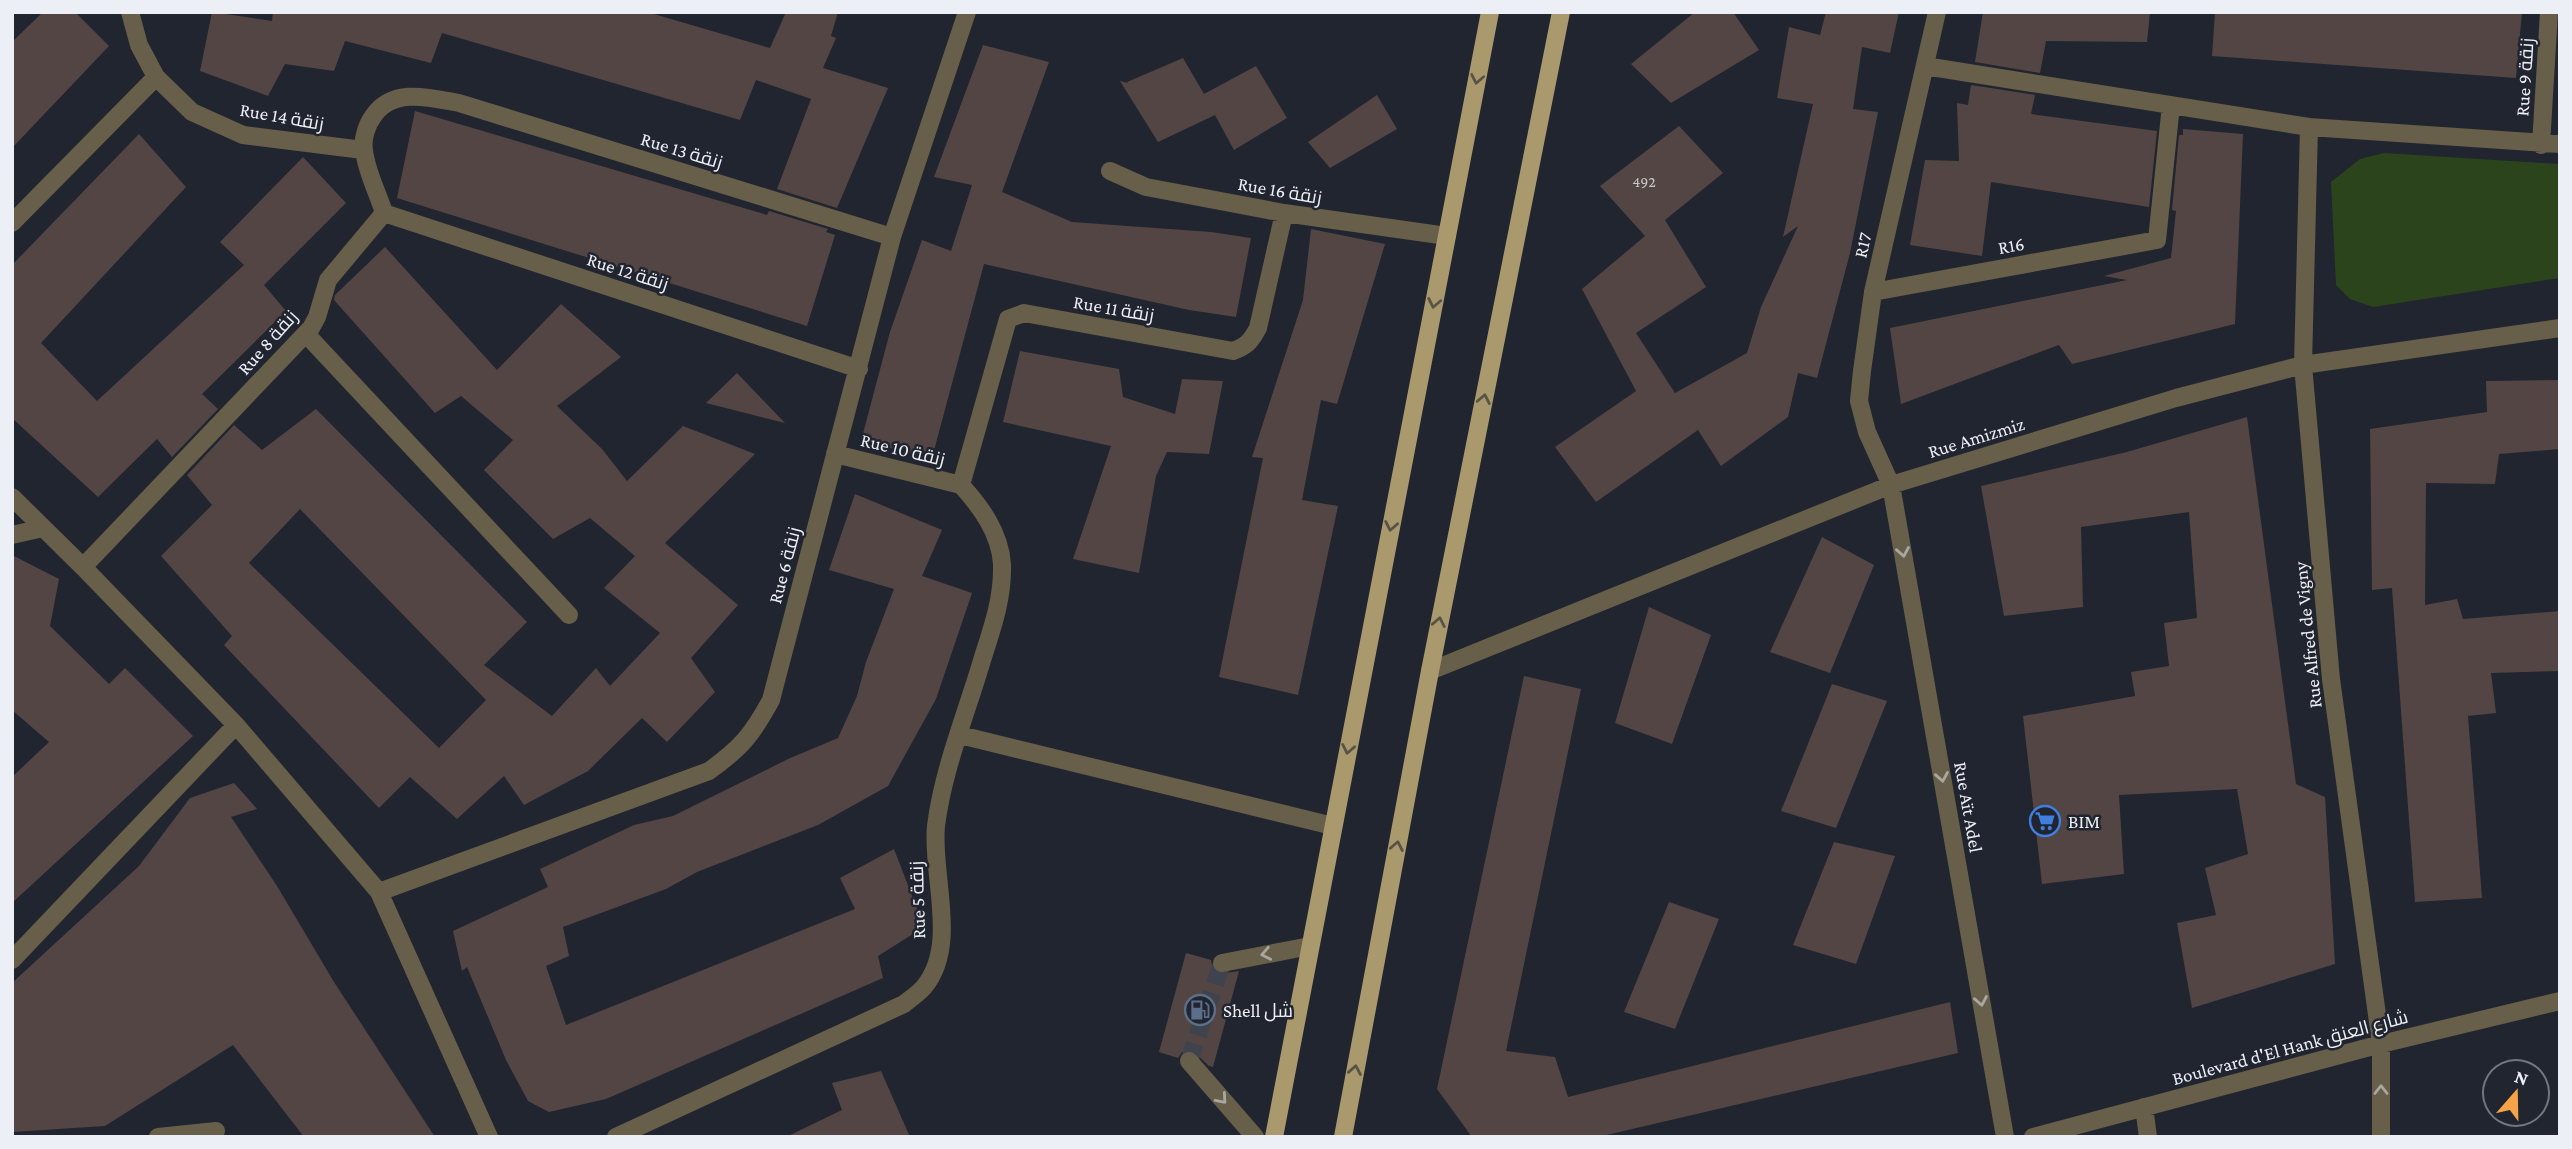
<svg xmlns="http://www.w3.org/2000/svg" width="2572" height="1149" viewBox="0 0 2572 1149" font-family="'Crimson Pro',Cairo,serif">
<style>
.green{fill:#2c441b}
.building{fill:#534543;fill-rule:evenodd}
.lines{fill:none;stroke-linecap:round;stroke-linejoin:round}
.minor-tunnel{stroke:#3f434d;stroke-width:18;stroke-dasharray:18 9;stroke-linecap:butt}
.minor{stroke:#675f4a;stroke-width:18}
.major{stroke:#aa996c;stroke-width:18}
.oneway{stroke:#585347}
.oneway2{stroke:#aaa7a0}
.labels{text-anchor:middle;stroke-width:5;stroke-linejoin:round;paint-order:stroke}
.number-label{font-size:16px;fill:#c6c4c9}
.street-label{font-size:19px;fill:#eceff6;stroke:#21252f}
.poi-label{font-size:19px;fill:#eceff6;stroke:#21252f;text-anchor:start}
</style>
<rect width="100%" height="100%" fill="#21252f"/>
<!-- green -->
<path class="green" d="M 2384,153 L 2560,164 L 2560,278 L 2373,307 L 2350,299 L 2336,285 L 2331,182 L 2360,159 Z"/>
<!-- building -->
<path class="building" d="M 43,12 L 75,12 L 109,46 L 12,148 L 12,42 Z
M 212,12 L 272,21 L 273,12 L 647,12 L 770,48 L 786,12 L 838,12 L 831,36 L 836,38 L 823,68 L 888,88 L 837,208 L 777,189 L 811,99 L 756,80 L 740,120 L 442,33 L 431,63 L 345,41 L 334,71 L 285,64 L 268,96 L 200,71 Z
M 1695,12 L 1733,12 L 1759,50 L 1671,103 L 1631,64 Z
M 1826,12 L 1899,12 L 1890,53 L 1862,47 L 1853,109 L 1878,112 L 1850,253 L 1817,378 L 1798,373 L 1788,417 L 1721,466 L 1698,430 L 1596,502 L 1555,447 L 1636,391 L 1582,289 L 1645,236 L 1600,186 L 1679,126 L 1723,173 L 1665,220 L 1706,287 L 1636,333 L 1675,393 L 1747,353 L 1761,307 L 1798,226 L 1783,237 L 1813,104 L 1777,98 L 1789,27 L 1820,35 Z
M 1983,12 L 2150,12 L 2147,42 L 2046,41 L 2040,73 L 1975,62 Z
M 2215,12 L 2451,12 L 2486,14 L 2486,12 L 2522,12 L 2516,78 L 2212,56 Z
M 983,45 L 1049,62 L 1002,192 L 1072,222 L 1211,232 L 1251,238 L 1236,317 L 1189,310 L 984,264 L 932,458 L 861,441 L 890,332 L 922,240 L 951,251 L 972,185 L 934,177 Z
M 1183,58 L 1204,94 L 1256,66 L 1287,118 L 1234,150 L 1215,115 L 1158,142 L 1120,81 L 1128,83 L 1127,82 Z
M 1971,85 L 2035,95 L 2031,114 L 2157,131 L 2149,207 L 1991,182 L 1982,256 L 1910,245 L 1925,160 L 1959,161 L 1957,103 L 1968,105 Z
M 1377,95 L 1397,129 L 1330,168 L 1308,142 Z
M 415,111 L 767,215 L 769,211 L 828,229 L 826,232 L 835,235 L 807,326 L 397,198 Z
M 2183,129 L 2243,134 L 2235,324 L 2072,364 L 2059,345 L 1901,404 L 1890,328 L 2127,280 L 2104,276 L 2171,258 L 2176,211 L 2172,210 L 2179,135 L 2183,135 Z
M 139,134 L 186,187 L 41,343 L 97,401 L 244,265 L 220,242 L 303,157 L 346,203 L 264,285 L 286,311 L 202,394 L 218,409 L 172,457 L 157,439 L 98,497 L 12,418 L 12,265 Z
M 1311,229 L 1385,244 L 1337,404 L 1321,400 L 1302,500 L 1338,506 L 1298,695 L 1219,677 L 1263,458 L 1252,457 L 1303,300 Z
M 385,247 L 497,370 L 561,304 L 621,357 L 557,406 L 602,449 L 627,481 L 683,426 L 755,454 L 665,543 L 738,605 L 691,658 L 715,692 L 667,742 L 642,718 L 588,771 L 524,805 L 504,776 L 457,819 L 410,777 L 379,808 L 224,645 L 232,636 L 161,556 L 212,505 L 187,475 L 234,425 L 262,450 L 316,409 L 527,622 L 484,665 L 552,716 L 596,668 L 610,686 L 660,633 L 604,588 L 635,556 L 590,518 L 553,539 L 484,470 L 513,440 L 461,396 L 435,413 L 334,300 L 335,295 ZM 300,509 L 486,700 L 439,748 L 249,563 Z
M 1020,351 L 1119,369 L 1123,397 L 1175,414 L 1182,379 L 1223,381 L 1209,454 L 1167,452 L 1156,476 L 1139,573 L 1073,559 L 1111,446 L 1003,422 Z
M 737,373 L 785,423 L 706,403 Z
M 2560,380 L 2560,449 L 2499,454 L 2495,484 L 2426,483 L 2425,605 L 2457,599 L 2463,619 L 2560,611 L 2560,671 L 2491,673 L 2496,713 L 2468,716 L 2482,898 L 2415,902 L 2392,588 L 2372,590 L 2370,429 L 2487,412 L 2486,381 Z
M 2247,417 L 2296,784 L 2325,797 L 2335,964 L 2192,1008 L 2177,923 L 2216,915 L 2205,868 L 2248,854 L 2237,789 L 2119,795 L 2124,874 L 2042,884 L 2023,716 L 2135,696 L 2131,672 L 2169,666 L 2164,623 L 2197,618 L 2189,512 L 2081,527 L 2083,607 L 2004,616 L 1981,486 L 2127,452 Z
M 855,494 L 942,530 L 922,576 L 972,593 L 936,699 L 888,786 L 818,825 L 697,872 L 666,889 L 563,927 L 569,956 L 546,966 L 566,1025 L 855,909 L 840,878 L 894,849 L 924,927 L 878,956 L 883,978 L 606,1099 L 549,1112 L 528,1101 L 506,1060 L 467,967 L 462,971 L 453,931 L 548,887 L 540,869 L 634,825 L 673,816 L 788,759 L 838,738 L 857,696 L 866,662 L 894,589 L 829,570 Z
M 1822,537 L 1874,565 L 1830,673 L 1770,652 Z
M 12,555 L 59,579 L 50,626 L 109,684 L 125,668 L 193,736 L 12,903 L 12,777 L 49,742 L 12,710 Z
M 1649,607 L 1711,635 L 1672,744 L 1615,723 Z
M 1524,676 L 1581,689 L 1506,1051 L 1555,1057 L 1568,1097 L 1950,1002 L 1958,1053 L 1598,1137 L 1472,1137 L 1437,1089 Z
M 1832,684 L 1887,701 L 1836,828 L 1781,811 Z
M 234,783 L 257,809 L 231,817 L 277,886 L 334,982 L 435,1137 L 304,1137 L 233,1045 L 105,1126 L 12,1132 L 12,983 L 139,866 L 190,798 Z
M 1834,842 L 1895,856 L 1856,964 L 1793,945 Z
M 1669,902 L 1719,919 L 1675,1029 L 1624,1012 Z
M 1186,953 L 1211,960 L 1213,970 L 1219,974 L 1239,971 L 1213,1067 L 1209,1066 L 1192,1050 L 1182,1052 L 1178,1058 L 1159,1052 Z
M 881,1071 L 910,1137 L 786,1137 L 842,1110 L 832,1083 Z"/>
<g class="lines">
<!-- minor-tunnel -->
<path class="minor-tunnel" d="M 1189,1061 L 1222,963"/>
<!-- minor -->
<path class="minor" d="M 130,12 L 139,45 L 156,77 L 192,112 L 243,135 L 363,150
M 1937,12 L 1873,292 L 1862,371 L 1859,401 L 1867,432 L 1891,485 L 2005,1137
M 1925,66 L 2309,127 L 2560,144
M 2309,127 L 2303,365 L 2331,679 L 2381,1044 L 2381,1137
M 2541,145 L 2549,12
M 1110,171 L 1146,187 L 1284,213 L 1447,236
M 384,213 L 859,369
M 12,223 L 156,77
M 1873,292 L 2157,240 L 2171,105
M 306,334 L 569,615
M 835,454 L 961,485
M 961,485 L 1008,319 L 1024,313 L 1233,351 C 1247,346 1251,341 1258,328 L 1284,213
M 12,497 L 83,567 L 236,725 L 379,892 L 489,1137
M 12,535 L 43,528
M 83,567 L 311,328 L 317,317 L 328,280 L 384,213 C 378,193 366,171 364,150 C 362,139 367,124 374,115 C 394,87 431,98 459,103 L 892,237
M 1430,671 L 1891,485 L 2176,398 L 2303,365 L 2560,328
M 960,735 L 1333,826
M 379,892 L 709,771 C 741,748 752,735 771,700 L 892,237 L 967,12
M 12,960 L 236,725
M 1222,963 L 1310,946
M 1189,1061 L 1255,1137
M 2144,1107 L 2148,1137
M 158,1137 L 216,1131
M 616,1137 L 904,1004 C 910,999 918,994 924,987 C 959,945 931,875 936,826 C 943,769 967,712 983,657 C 993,626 1003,597 1002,564 C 1000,533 981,507 961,485
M 2033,1137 L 2381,1044 L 2560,1001"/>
<!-- major -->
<path class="major" d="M 1274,1137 L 1490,12
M 1343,1137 L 1430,671 L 1561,12"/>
</g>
<!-- one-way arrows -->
<defs><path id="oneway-chevron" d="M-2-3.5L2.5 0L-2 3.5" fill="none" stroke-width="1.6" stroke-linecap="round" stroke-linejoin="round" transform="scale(1.75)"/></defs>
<g class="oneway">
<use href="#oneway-chevron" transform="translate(1477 79) rotate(101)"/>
<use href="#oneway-chevron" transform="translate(1434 303) rotate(101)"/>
<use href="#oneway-chevron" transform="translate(1484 399) rotate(-79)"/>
<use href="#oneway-chevron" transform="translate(1391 526) rotate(101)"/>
<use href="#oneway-chevron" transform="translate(1439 622) rotate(-79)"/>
<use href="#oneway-chevron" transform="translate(1348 749) rotate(101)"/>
<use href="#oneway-chevron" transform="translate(1397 846) rotate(-79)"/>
<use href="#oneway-chevron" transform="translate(1355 1070) rotate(-80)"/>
</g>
<g class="oneway2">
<use href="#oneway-chevron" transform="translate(1903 552) rotate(80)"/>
<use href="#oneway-chevron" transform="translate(1942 777) rotate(80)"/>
<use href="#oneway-chevron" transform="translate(1266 954) rotate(169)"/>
<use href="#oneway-chevron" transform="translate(1981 1001) rotate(80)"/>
<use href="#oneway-chevron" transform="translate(2381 1090) rotate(-90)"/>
<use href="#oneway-chevron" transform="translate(1222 1099) rotate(49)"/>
</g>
<!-- icons -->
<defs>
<g id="supermarket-ring" transform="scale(1.575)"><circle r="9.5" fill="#21252f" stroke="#3f7fe0" stroke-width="1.5"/><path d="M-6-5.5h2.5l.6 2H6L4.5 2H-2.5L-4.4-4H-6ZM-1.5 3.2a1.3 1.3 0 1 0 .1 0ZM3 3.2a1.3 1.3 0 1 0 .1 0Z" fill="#3f7fe0"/></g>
<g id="fuel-ring" transform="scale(1.575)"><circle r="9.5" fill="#21252f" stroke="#5c6f8a" stroke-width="1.5"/><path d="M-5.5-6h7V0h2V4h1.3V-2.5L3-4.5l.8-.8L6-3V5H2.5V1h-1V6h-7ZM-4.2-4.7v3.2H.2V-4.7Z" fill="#5c6f8a"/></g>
</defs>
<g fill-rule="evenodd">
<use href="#supermarket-ring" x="2045" y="821"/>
<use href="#fuel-ring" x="1200" y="1010"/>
</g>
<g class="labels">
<!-- number labels -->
<g class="number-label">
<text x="1644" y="187">492</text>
</g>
<!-- street labels -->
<g class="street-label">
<text transform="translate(2524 77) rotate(-86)" y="7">Rue 9 زنقة</text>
<text transform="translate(282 116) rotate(10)" y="7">Rue 14 زنقة</text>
<text transform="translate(682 150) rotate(17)" y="7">Rue 13 زنقة</text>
<text transform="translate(1280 190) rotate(10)" y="7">Rue 16 زنقة</text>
<text transform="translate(1862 245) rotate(-77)" y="7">R17</text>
<text transform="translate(2011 245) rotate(-10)" y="7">R16</text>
<text transform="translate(628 271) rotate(18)" y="7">Rue 12 زنقة</text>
<text transform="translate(1114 308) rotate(10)" y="7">Rue 11 زنقة</text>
<text transform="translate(267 342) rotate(-48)" y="7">Rue 8 زنقة</text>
<text transform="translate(1976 437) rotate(-17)" y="7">Rue Amizmiz</text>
<text transform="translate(903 449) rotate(14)" y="7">Rue 10 زنقة</text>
<text transform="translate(784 565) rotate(-75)" y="7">Rue 6 زنقة</text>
<text transform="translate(2307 635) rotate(-96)" y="7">Rue Alfred de Vigny</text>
<text transform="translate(1969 807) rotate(80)" y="7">Rue Aït Adel</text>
<text transform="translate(917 900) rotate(-92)" y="7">Rue 5 زنقة</text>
<text transform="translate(2290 1047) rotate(-15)" y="7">Boulevard d'El Hank شارع العنق</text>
</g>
<!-- poi labels -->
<g class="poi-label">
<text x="2068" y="828">BIM</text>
<text x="1223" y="1017">Shell شل</text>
</g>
</g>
<!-- border -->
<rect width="2572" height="1149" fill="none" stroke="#eceff6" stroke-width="28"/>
<!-- north arrow -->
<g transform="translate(2516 1093) rotate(20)"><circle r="33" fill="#21252f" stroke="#72767f" stroke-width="2"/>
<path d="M0-5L12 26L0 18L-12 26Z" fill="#f6a248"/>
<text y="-10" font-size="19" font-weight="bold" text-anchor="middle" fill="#eceff6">N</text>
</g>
</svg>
